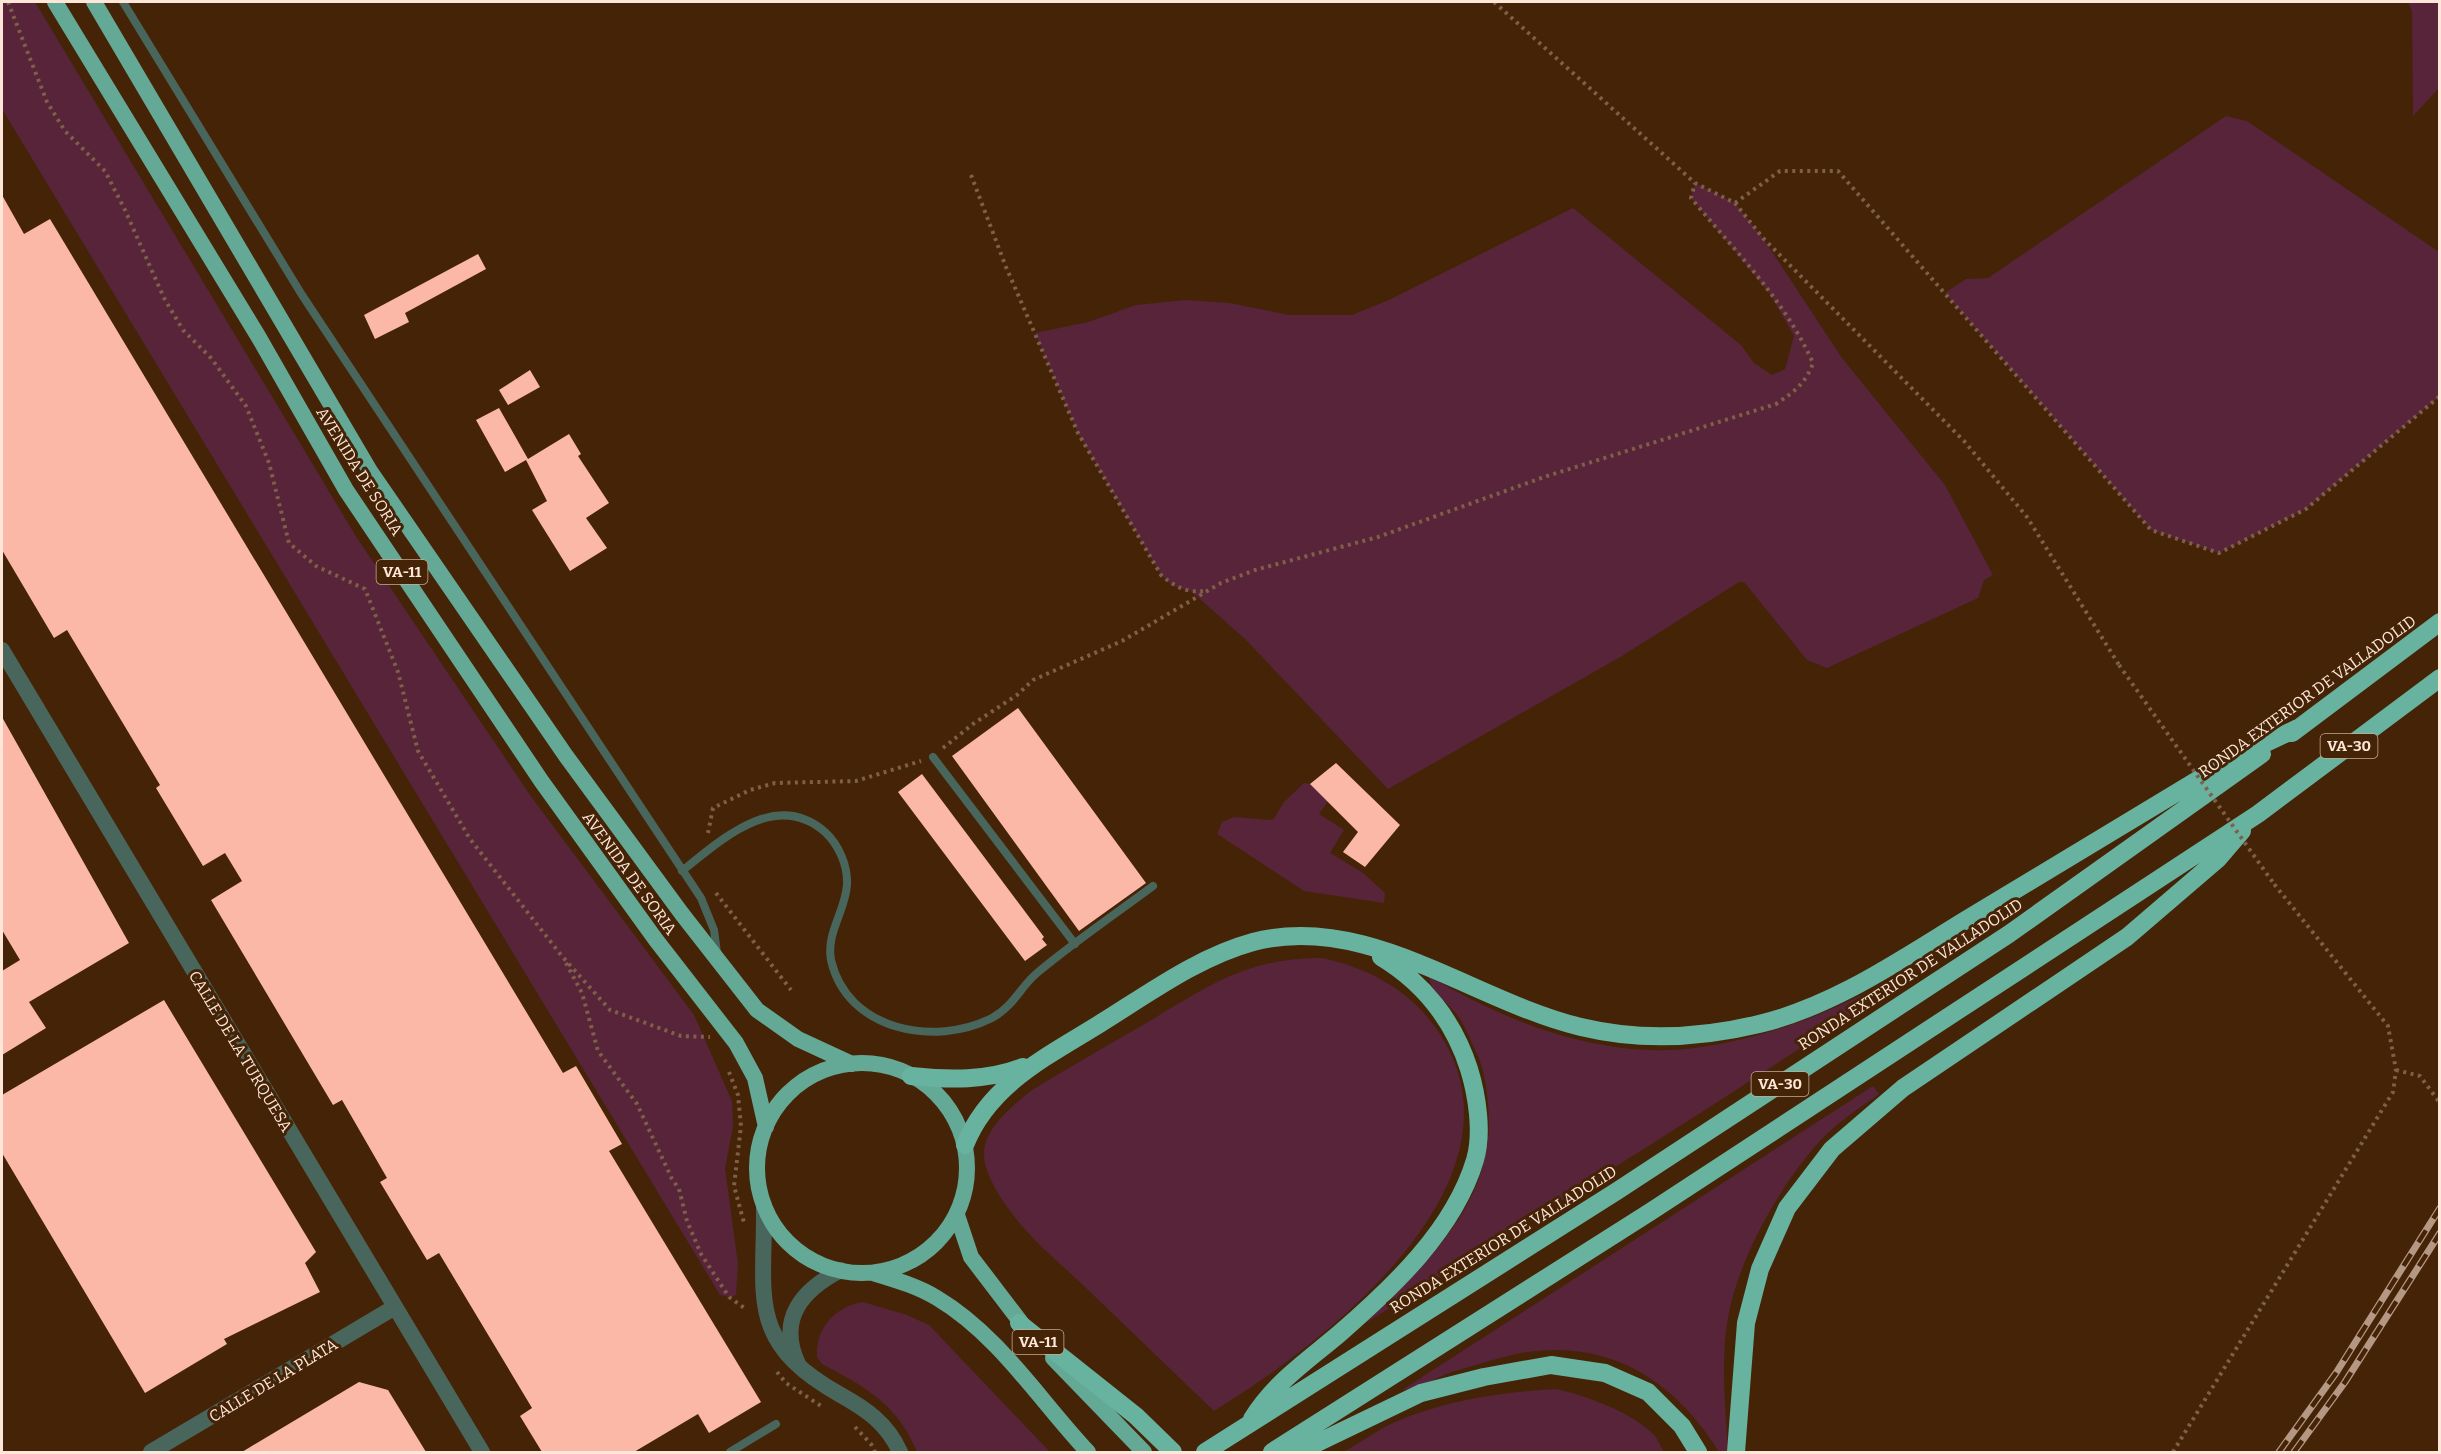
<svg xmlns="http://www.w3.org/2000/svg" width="2441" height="1454" viewBox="0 0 2441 1454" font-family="Bitter,serif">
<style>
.green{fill:#57243a}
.building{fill:#fcb8a7}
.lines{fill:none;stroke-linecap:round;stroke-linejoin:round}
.path{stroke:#7e5f47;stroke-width:4;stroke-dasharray:3 4.5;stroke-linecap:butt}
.service{stroke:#49665d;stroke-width:8}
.minor{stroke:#49665d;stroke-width:16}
.tertiary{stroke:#49665d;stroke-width:16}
.trunk{stroke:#64a896;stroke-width:16}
.motorway{stroke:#68b39f;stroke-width:18}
.rail-casing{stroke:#b49884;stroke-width:7}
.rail{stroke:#452307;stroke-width:4.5;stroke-dasharray:14;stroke-linecap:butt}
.path-bridge{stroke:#7e5f47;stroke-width:4;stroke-dasharray:3 4.5;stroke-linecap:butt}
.labels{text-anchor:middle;stroke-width:6;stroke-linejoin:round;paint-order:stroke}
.shield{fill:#452307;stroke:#c6ac99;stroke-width:1.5}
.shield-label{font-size:15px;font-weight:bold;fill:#fee7d8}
.street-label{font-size:16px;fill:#fee7d8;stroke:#452307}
</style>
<rect width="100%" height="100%" fill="#452307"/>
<!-- green -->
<path class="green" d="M 2,2 L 35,2 L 357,538 L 530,795 L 694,1015 L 732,1101 L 733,1127 L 725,1168 L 738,1264 L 736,1295 L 729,1297 L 720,1295 L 2,109 Z
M 2408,2 L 2440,2 L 2439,88 L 2413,116 L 2412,11 Z
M 2226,116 L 2247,121 L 2439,252 L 2440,396 L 2306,509 L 2219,553 L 2151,530 L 1945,293 L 1966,279 L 1988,278 Z
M 1695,183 L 1735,203 L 1763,238 L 1842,358 L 1945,485 L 1993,575 L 1984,580 L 1978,598 L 1827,668 L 1807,660 L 1744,582 L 1739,582 L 1622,656 L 1388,789 L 1245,639 L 1192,592 L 1173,586 L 1161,575 L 1078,433 L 1035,333 L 1088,322 L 1136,305 L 1185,300 L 1230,303 L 1289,315 L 1352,315 L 1389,300 L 1573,208 L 1741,345 L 1754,363 L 1772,375 L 1785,369 L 1794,336 L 1770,294 L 1691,198 Z
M 1304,783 L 1310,784 L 1328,801 L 1319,814 L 1344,830 L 1330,853 L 1362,872 L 1385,893 L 1384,903 L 1304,891 L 1217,834 L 1222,822 L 1234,817 L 1273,820 L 1284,802 Z
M 1323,958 C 1376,970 1421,997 1447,1046 C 1524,1192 1320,1346 1214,1411 C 1171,1370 1128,1328 1085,1287 C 1059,1262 1029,1238 1008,1208 C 998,1194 984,1172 984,1154 C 984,1127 1014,1105 1032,1090 C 1070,1067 1109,1044 1148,1022 C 1210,985 1247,958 1323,958 Z
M 1919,968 C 1739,1093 1551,1206 1366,1323 C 1424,1265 1490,1207 1489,1119 C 1488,1098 1486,1076 1478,1056 C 1472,1044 1467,1030 1460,1019 C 1451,1004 1430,993 1429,976 C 1494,1015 1574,1048 1651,1050 C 1696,1052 1743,1040 1785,1027 C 1831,1012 1874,988 1919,968 Z
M 1873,1086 L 1879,1094 C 1858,1109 1835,1124 1818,1143 C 1783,1183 1751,1238 1735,1289 C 1718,1341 1725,1399 1728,1452 L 1719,1452 C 1668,1369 1590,1330 1493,1360 C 1479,1364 1464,1368 1449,1373 C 1434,1379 1418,1389 1402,1390 Z
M 863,1302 L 907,1315 L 929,1325 L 1050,1452 L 917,1452 C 898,1405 866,1387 822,1364 L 817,1357 C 815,1328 836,1306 863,1302 Z
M 1556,1389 C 1585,1395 1634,1413 1655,1436 C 1658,1440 1661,1447 1664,1452 L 1343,1452 C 1360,1443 1377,1430 1395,1422 C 1446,1400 1501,1392 1556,1389 Z"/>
<!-- building -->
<path class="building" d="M 2,195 L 24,234 L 50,219 L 563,1073 L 576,1066 L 622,1144 L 609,1151 L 761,1402 L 709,1433 L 698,1414 L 634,1452 L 542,1452 L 520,1416 L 532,1408 L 439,1253 L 427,1260 L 380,1182 L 387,1178 L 342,1100 L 333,1105 L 211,900 L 242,881 L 225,853 L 203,866 L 156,788 L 160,785 L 67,630 L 54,638 L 2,550 Z
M 478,254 L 486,269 L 405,313 L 409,322 L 375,339 L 364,315 Z
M 530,370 L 540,387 L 508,405 L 499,390 Z
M 499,408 L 528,459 L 569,434 L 581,454 L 578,456 L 609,503 L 586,518 L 607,548 L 570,571 L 532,510 L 547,501 L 526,460 L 505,472 L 476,420 Z
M 1018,708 L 1146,883 L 1079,931 L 952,756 Z
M 2,717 L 129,943 L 29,1002 L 46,1028 L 2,1055 L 2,971 L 20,960 L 2,930 Z
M 1336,763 L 1400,825 L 1365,867 L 1343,852 L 1358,832 L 1310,784 Z
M 922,774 L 1044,937 L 1042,939 L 1047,945 L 1025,961 L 898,792 Z
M 164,1000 L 316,1252 L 305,1263 L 320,1292 L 224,1339 L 227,1344 L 145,1393 L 2,1153 L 2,1095 Z
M 359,1382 L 388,1390 L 426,1452 L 242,1452 Z"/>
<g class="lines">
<!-- path -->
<path class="path" d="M 8,2 L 47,102 L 65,131 L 105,171 L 125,210 L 164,298 L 183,330 L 211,358 L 246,406 L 269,463 L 289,543 L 316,566 L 365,589 L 398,672 L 418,751 L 470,839 L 561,955 L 610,1010 L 681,1036 L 710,1037
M 1494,2 L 1695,183 L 1735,203 L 1763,238 L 1964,441 L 2027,517 L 2119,665
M 971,175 L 1006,267 L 1078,433 L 1161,575 C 1174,586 1186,593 1203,591
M 1735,203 L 1780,171 L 1838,171 L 2151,530 L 2219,553 L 2306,509 L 2440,396
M 943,748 L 973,724 L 1017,695 L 1033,680 L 1122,641 L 1221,583 L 1255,570 L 1378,537 L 1544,477 L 1776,404 C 1794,392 1806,383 1813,363 C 1785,300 1734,250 1691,198 L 1695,183
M 708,833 L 713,808 L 750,790 L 775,783 L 856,781 L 921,761
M 716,893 L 791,990
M 566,963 L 582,993 L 598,1051 L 637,1104 L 672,1179 L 679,1189 L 687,1221 L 701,1254 L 729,1297 L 747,1310
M 2396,1070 L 2420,1076 L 2440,1103
M 729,1072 L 738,1095 L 741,1126 L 734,1186 L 744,1223
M 777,1372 L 786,1383 L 821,1406
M 855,1427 L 871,1444 L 875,1452
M 2173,1452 L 2393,1092 L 2396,1070 L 2388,1026 L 2274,884"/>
<!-- service -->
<path class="service" d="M 123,2 L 302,295 L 701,898 L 714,930 L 717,953
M 933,757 L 1075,944
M 682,871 C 722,839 776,789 825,832 C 839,845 848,866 847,885 C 845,912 826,933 831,960 C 847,1031 935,1047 992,1018 C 1014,1006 1021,986 1037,973 C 1074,942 1114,915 1153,886
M 730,1452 L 776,1424"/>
<!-- minor -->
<path class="minor" d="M 2,650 L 482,1452
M 151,1452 L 395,1307"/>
<!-- tertiary -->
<path class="tertiary" d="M 764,1205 C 765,1298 746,1341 839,1394 C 866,1409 887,1423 900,1452
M 798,1364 C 777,1319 802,1290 841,1270"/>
<!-- trunk -->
<path class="trunk" d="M 55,2 L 258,336 L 346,490 L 542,782 L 656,940 L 736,1043 L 755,1078 L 766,1127
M 94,2 L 370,471 L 566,756 L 682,914 L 757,1010 L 798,1039 L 852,1064
M757 1168a105 105 0 1 1 210 0a105 105 0 1 1-210 0Z
M 957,1215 L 971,1257 L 1029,1333
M 873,1273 C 896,1280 917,1286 937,1298 C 999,1335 1040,1401 1088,1452
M 1053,1358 L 1144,1452"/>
<!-- motorway -->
<path class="motorway" d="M 2292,733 L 2440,622
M 911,1076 C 949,1080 987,1081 1023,1067
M 965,1145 C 989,1084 1048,1056 1101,1023 C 1148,994 1198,957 1253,942 C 1367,912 1473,1001 1581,1027 C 1639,1041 1701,1038 1759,1024 C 1835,1006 1903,958 1969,918 C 2058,865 2146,811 2234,758 L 2300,727
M 1019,1323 L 1136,1416 L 1173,1452
M 1252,1419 C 1274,1383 1307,1361 1339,1334 C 1393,1287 1454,1230 1475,1160 C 1483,1133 1477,1095 1469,1069 C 1454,1022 1424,983 1381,957
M 1281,1451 L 1313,1445 L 1421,1393 L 1484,1377 L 1551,1365 L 1605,1373 L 1648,1392 L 1682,1426 L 1698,1452
M 1205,1452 L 1617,1191 L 2009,934 L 2262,754
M 1272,1452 L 1650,1212 L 2258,814 L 2440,678
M 1736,1452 L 1746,1323 L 1760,1269 L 1787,1208 L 1832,1149 L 1903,1088 L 2127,937 L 2218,859 L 2242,831"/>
<!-- rail casing -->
<g class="rail-casing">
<path id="rail" d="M 2279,1452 L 2336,1373 L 2440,1208
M 2294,1452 L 2345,1382 L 2440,1233"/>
</g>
<!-- rail -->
<use href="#rail" class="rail"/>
<!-- path-bridge -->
<path class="path-bridge" d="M 2119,665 L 2274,884"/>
</g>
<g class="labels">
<!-- shield labels -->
<g class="shield">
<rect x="376.5" y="560" width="51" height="24" rx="4.5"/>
<rect x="2320.5" y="734" width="57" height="24" rx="4.5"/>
<rect x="1751.5" y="1072" width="57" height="24" rx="4.5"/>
<rect x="1012.5" y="1330" width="51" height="24" rx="4.5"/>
</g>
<g class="shield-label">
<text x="402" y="577">VA-11</text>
<text x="2349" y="751">VA-30</text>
<text x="1780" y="1089">VA-30</text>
<text x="1038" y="1347">VA-11</text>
</g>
<!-- street labels -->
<g class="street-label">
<text transform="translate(360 471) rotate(58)" y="6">AVENIDA DE SORIA</text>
<text transform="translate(2307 696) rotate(-36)" y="6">RONDA EXTERIOR DE VALLADOLID</text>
<text transform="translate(630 873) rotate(54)" y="6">AVENIDA DE SORIA</text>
<text transform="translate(1910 974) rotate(-33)" y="6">RONDA EXTERIOR DE VALLADOLID</text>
<text transform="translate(241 1051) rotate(59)" y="6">CALLE DE LA TURQUESA</text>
<text transform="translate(1503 1239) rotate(-32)" y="6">RONDA EXTERIOR DE VALLADOLID</text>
<text transform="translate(273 1380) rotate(-31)" y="6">CALLE DE LA PLATA</text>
</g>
</g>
<!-- border -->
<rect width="2441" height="1454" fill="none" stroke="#fee7d8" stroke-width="6"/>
</svg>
